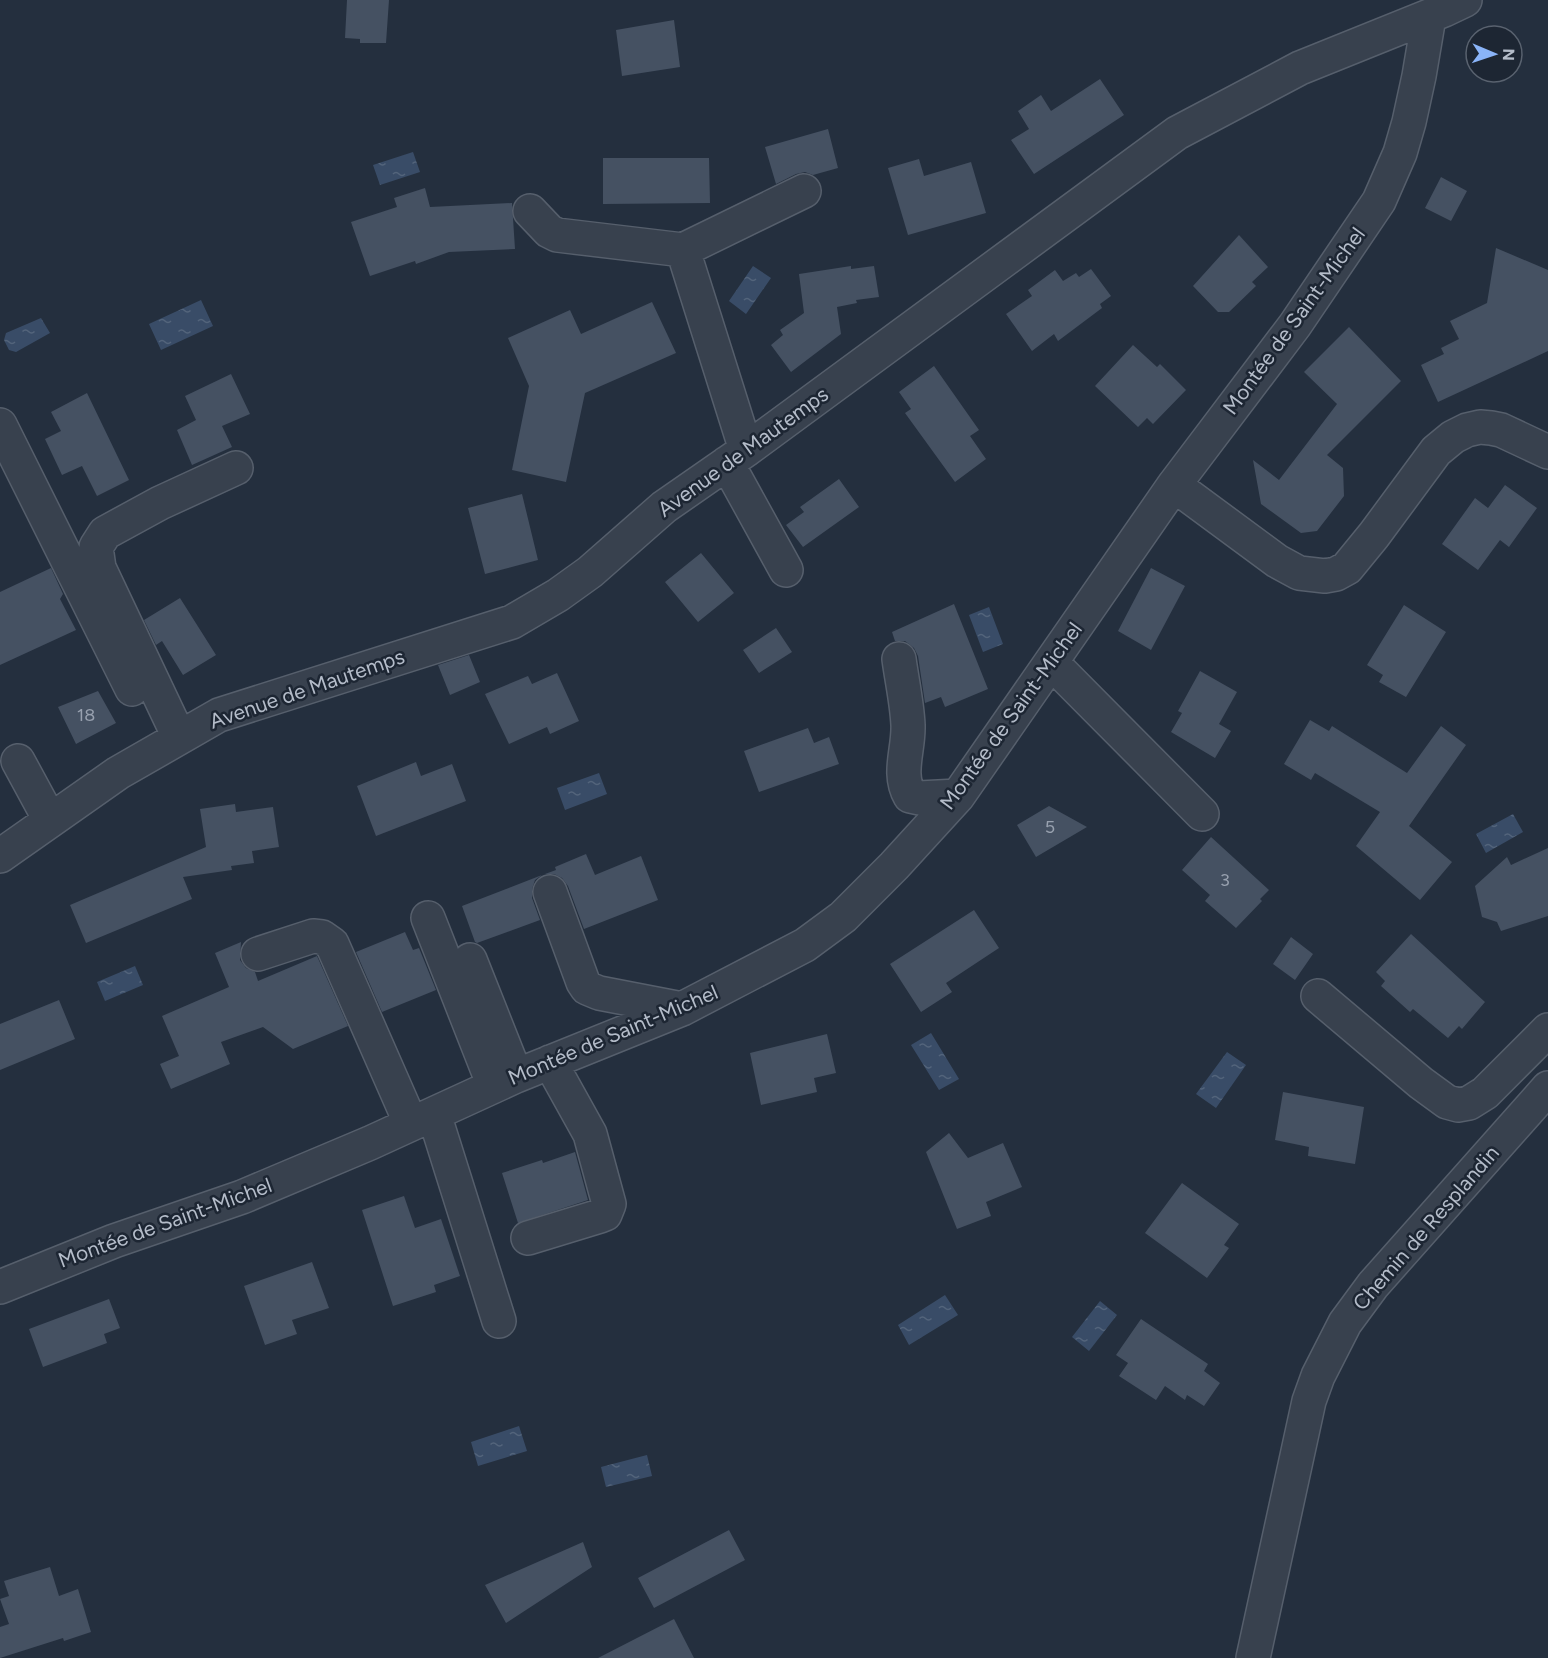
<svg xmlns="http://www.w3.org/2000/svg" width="1548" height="1658" viewBox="0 0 1548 1658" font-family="Figtree,sans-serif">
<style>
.water{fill:url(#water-ripples)}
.building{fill:#455162}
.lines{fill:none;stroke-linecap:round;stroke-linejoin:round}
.minor-casing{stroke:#565f6c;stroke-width:36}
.minor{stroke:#38414e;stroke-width:33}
.labels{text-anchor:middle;stroke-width:5;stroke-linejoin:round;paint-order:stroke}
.number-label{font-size:18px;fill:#98a1af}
.street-label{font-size:21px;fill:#b4bcc9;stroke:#1d2633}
</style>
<defs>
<pattern id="water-ripples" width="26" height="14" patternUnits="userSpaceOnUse" patternTransform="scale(1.5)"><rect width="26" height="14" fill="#394c67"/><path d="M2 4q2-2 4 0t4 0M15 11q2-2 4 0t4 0" fill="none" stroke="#53647b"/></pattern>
</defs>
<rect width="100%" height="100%" fill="#242f3e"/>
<!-- water -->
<path class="water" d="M 413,152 L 420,172 L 380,185 L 373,165 Z
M 753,266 L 771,278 L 746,314 L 729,301 Z
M 201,300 L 213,326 L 161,350 L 149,324 Z
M 41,318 L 50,333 L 16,352 L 9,350 L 4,340 L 6,333 Z
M 989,607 L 1003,644 L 983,652 L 969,615 Z
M 599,773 L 607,794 L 565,810 L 557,788 Z
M 1513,814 L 1523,832 L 1486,853 L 1476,834 Z
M 135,966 L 143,985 L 105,1001 L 97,982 Z
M 931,1033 L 959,1079 L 939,1090 L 911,1045 Z
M 1227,1052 L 1246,1065 L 1216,1108 L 1196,1094 Z
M 945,1295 L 958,1315 L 909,1345 L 898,1325 Z
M 1100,1301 L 1117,1315 L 1089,1351 L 1072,1337 Z
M 519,1426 L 527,1451 L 478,1466 L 471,1442 Z
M 647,1455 L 652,1476 L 606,1487 L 601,1467 Z"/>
<!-- building -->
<path class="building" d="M 347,0 L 389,0 L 386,43 L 360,43 L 360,39 L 345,38 Z
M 674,20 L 680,67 L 622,76 L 616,30 Z
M 1100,79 L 1124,115 L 1034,174 L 1011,140 L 1029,129 L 1018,111 L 1041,95 L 1051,111 Z
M 828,129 L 838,168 L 813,175 L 805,172 L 796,174 L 776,184 L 765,147 Z
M 603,158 L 709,158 L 710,203 L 603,204 Z
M 919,159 L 924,176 L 971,162 L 986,213 L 908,235 L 888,168 Z
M 1441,177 L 1467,191 L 1451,221 L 1425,208 Z
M 425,188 L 430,207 L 512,203 L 515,249 L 449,252 L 416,264 L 415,261 L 370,276 L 351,222 L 397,207 L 394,198 Z
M 1239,235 L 1268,267 L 1252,282 L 1256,286 L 1229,312 L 1218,312 L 1193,286 Z
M 1496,248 L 1548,270 L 1548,351 L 1438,402 L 1421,365 L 1444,354 L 1441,348 L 1459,339 L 1450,321 L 1487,303 Z
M 851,266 L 851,269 L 874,266 L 879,297 L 856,300 L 857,303 L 837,307 L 841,334 L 791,372 L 771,345 L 783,335 L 780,330 L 804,313 L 799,274 Z
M 1091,269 L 1111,296 L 1100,304 L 1102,308 L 1058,341 L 1054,334 L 1032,351 L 1006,314 L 1032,296 L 1028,290 L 1055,270 L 1063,281 L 1076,273 L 1079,277 Z
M 652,302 L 676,353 L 585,393 L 566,482 L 512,470 L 529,386 L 508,338 L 570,310 L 581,334 Z
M 1349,327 L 1401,381 L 1327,455 L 1343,468 L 1344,496 L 1317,531 L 1301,533 L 1261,504 L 1253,460 L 1279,480 L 1337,404 L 1304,372 Z
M 1133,345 L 1157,367 L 1160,364 L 1186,390 L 1153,424 L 1147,418 L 1138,427 L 1095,386 Z
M 934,366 L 979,430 L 970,436 L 986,459 L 955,482 L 905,413 L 911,409 L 899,392 Z
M 231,374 L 250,414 L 222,426 L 232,447 L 192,465 L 177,430 L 196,420 L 185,396 Z
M 87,393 L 129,480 L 97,496 L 82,466 L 62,475 L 45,439 L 61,431 L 51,412 Z
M 839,479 L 859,507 L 803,547 L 786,525 L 804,512 L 800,507 Z
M 1505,485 L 1537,508 L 1509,547 L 1500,540 L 1478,570 L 1442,544 L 1475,498 L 1488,508 Z
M 522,494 L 538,560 L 485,574 L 468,508 Z
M 701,553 L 734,593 L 698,622 L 665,582 Z
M 51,568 L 63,594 L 60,599 L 76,630 L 0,665 L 0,592 Z
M 1151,568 L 1185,586 L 1151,650 L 1118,631 Z
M 180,598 L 216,655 L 183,675 L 162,641 L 156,645 L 144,620 Z
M 954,604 L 988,689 L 945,707 L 941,697 L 925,703 L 918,656 L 914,648 L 905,641 L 895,641 L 892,632 Z
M 1404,605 L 1446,632 L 1406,697 L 1379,682 L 1383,675 L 1367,665 Z
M 776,628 L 792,652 L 759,673 L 743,650 Z
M 469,655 L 480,682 L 450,695 L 438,665 Z
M 1200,671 L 1237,692 L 1219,724 L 1231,731 L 1215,758 L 1171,732 L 1182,713 L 1178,711 Z
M 557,673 L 579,721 L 550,734 L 547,727 L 509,744 L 485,694 L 528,676 L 532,684 Z
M 98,691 L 116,723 L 76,744 L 58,707 Z
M 1310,720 L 1329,731 L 1332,726 L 1407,773 L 1441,726 L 1466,745 L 1409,826 L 1452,862 L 1420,900 L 1356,846 L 1380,812 L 1315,773 L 1311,780 L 1284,764 Z
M 808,728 L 814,743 L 829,737 L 839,764 L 759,792 L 744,751 Z
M 416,762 L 421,776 L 452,764 L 466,801 L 376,836 L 357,786 Z
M 235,804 L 236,812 L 273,807 L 279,847 L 252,851 L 254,863 L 231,866 L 232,870 L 183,877 L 192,899 L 86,943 L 70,905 L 206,847 L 200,809 Z
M 1049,806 L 1087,827 L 1036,857 L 1017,825 Z
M 1211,837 L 1269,890 L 1260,899 L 1262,901 L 1236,928 L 1205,901 L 1210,895 L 1182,870 Z
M 1548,848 L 1548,916 L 1501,931 L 1497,922 L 1482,917 L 1475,886 L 1507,857 L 1511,865 Z
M 586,854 L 595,875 L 641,856 L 658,900 L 584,929 L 568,886 L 562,878 L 554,874 L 545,874 L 556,870 L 555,867 Z
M 542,875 L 535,880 L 532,889 L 532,898 L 540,920 L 477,943 L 475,942 L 462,906 Z
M 974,910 L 999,948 L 946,983 L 952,992 L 921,1012 L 890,964 Z
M 405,932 L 413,950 L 419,948 L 436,990 L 382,1012 L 356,952 Z
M 1411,934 L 1485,1002 L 1462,1029 L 1459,1026 L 1448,1038 L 1413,1009 L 1410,1012 L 1381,986 L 1385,981 L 1376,972 Z
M 1291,937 L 1313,954 L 1295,980 L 1273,964 Z
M 241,942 L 240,960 L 246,968 L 255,972 L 258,981 L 317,956 L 348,1026 L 293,1049 L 263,1027 L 221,1042 L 230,1064 L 171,1089 L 160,1064 L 179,1056 L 162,1016 L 229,987 L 215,953 Z
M 59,1000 L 75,1039 L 0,1070 L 0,1024 Z
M 827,1034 L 836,1073 L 814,1078 L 817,1092 L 761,1105 L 750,1053 Z
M 1283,1092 L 1364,1107 L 1355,1164 L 1308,1156 L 1309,1147 L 1275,1140 Z
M 949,1133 L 968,1158 L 1003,1143 L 1022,1187 L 986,1202 L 991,1216 L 957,1229 L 926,1152 Z
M 575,1152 L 588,1200 L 518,1223 L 502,1173 L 542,1160 L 543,1163 Z
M 1182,1183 L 1239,1224 L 1224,1245 L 1229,1248 L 1207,1278 L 1145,1233 Z
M 404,1196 L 415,1228 L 441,1219 L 460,1276 L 434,1285 L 436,1292 L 393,1306 L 362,1210 Z
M 312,1262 L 329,1308 L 292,1320 L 297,1334 L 265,1345 L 244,1286 Z
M 109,1299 L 120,1328 L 104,1334 L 107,1343 L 43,1367 L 29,1329 Z
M 1141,1319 L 1208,1364 L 1204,1371 L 1220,1383 L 1204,1406 L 1187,1395 L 1185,1400 L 1165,1386 L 1156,1400 L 1119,1376 L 1128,1363 L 1116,1355 Z
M 729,1530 L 745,1560 L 654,1608 L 638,1578 Z
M 583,1542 L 592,1567 L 506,1623 L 485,1585 Z
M 50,1567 L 59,1596 L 78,1589 L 91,1632 L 64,1641 L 63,1638 L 0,1658 L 0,1627 L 9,1624 L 0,1599 L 9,1596 L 4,1581 Z
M 674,1619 L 694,1658 L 598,1658 Z"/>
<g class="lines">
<!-- minor casing -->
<g class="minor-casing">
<path id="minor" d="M 530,211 L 549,231 L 557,235 L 683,250 L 746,450
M 683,250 L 804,191
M 0,425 L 132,689
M 727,463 L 786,570
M 1174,485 L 1277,561 L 1299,573 L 1325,576 L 1336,574 L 1347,568 L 1374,535 L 1436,451 L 1453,437 L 1467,430 L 1480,427 L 1491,428 L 1501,430 L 1548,452
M 899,659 C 902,681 907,703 908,725 C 909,750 897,773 910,796 L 919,798 L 958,796
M 1051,662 L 1202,814
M 179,737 L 99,568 L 96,547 L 105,533 L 160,503 L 236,468
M 18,761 L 50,820
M 0,856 L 118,773 L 219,715 L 512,622 L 558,595 L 590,572 L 664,507 L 746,450 L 1177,133 L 1300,68 L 1444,10 L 1465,0
M 550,892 L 583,982 L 587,988 L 599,993 L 682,1009
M 428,918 L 494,1086
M 258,954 L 313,936 L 322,937 L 332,944 L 411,1124
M 470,960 L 516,1076
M 1318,996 L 1421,1083 L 1447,1102 L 1458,1105 L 1469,1103 L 1485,1093 L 1548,1030
M 434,1114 L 499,1321
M 528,1238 L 600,1216 L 605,1214 L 609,1204 L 590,1134 L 550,1062
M 0,1287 L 114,1241 L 242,1197 L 370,1143 L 516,1076 L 682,1009 L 805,945 L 843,917 L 894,866 L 958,796 L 1174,485 L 1295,325 L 1379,201 L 1400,153 L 1409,122 L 1419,76 L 1429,17
M 1253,1658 L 1309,1401 L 1318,1376 L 1345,1323 L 1373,1285 L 1548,1088"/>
</g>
<!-- minor -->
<use href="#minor" class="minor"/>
</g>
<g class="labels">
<!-- number labels -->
<g class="number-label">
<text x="86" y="721">18</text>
<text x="1050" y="833">5</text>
<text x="1225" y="886">3</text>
</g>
<!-- street labels -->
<g class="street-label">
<text transform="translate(1294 321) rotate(-54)" y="7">Montée de Saint-Michel</text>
<text transform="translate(743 452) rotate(-36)" y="7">Avenue de Mautemps</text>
<text transform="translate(307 689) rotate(-19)" y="7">Avenue de Mautemps</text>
<text transform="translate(1011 716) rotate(-54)" y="7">Montée de Saint-Michel</text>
<text transform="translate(613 1035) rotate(-23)" y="7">Montée de Saint-Michel</text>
<text transform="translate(165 1223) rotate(-20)" y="7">Montée de Saint-Michel</text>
<text transform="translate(1426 1228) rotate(-49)" y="7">Chemin de Resplandin</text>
</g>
</g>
<!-- north arrow -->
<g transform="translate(1494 54) rotate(92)"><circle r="28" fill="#1d2633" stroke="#59626f" stroke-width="1.5"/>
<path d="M0-4.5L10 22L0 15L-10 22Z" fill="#8ab4f8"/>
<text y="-9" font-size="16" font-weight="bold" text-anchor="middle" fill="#b4bcc9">N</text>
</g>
</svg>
